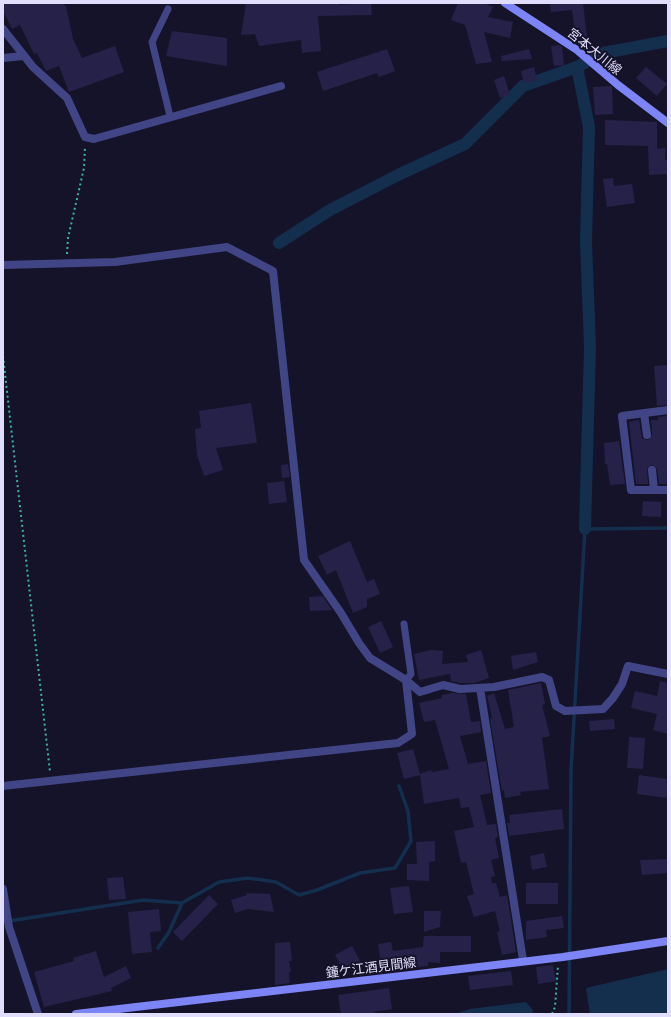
<svg xmlns="http://www.w3.org/2000/svg" width="671" height="1017" viewBox="0 0 671 1017" font-family="'Nunito Sans','Noto Sans JP',sans-serif">
<style>
.water{fill:#142e4d}
.lines{fill:none;stroke-linecap:round;stroke-linejoin:round}
.stream{stroke:#142e4d;stroke-width:3.5}
.canal{stroke:#142e4d;stroke-width:12}
.building{fill:#262149}
.path{stroke:#3bb4a3;stroke-width:2;stroke-dasharray:2 3;stroke-linecap:butt}
.lane{stroke:#424585;stroke-width:7}
.street{stroke:#424585;stroke-width:8}
.secondary{stroke:#7d84f5;stroke-width:8}
.labels{text-anchor:middle;stroke-width:4;stroke-linejoin:round;paint-order:stroke}
.street-label{font-size:13px;fill:#e0defc;stroke:#15132a}
</style>
<rect width="100%" height="100%" fill="#15132a"/>
<!-- water -->
<path class="water" d="M 668,969 L 668,1014 L 590,1014 L 586,988 Z
M 526,1002 L 533,1010 L 532,1014 L 455,1014 L 470,1009 Z"/>
<g class="lines">
<!-- stream -->
<path class="stream" d="M 3,922 L 143,900 L 182,903
M 158,948 L 169,932 L 182,903 L 219,882 L 248,878 L 276,882 L 299,895 L 317,890 L 360,873 L 395,868 L 411,841 L 408,811 L 399,786
M 569,1014 L 571,770 L 585,529 L 668,528"/>
<!-- canal -->
<path class="canal" d="M 577,67 L 589,127 L 586,241 L 590,347 L 585,529
M 279,243 L 330,210 L 400,174 L 465,144 L 523,86 L 577,67 L 603,53 L 668,41"/>
</g>
<!-- building -->
<path class="building" d="M 3,3 L 63,3 L 65,6 L 66,6 L 73,39 L 82,58 L 115,46 L 124,72 L 69,92 L 59,66 L 46,71 L 37,53 L 34,54 L 20,25 L 12,29 L 3,11 Z
M 246,3 L 339,3 L 339,5 L 371,3 L 372,15 L 318,16 L 321,51 L 302,53 L 301,40 L 259,46 L 255,34 L 241,35 Z
M 458,3 L 484,3 L 493,7 L 488,17 L 513,22 L 510,38 L 484,32 L 492,62 L 476,64 L 465,25 L 451,20 Z
M 550,3 L 583,3 L 587,37 L 576,39 L 572,10 L 551,12 Z
M 172,31 L 227,38 L 227,66 L 166,56 Z
M 560,45 L 562,47 L 564,65 L 554,66 L 551,46 Z
M 387,49 L 395,71 L 379,77 L 377,73 L 323,91 L 317,72 Z
M 529,49 L 532,59 L 502,61 L 501,56 Z
M 534,67 L 537,80 L 524,83 L 521,71 Z
M 646,67 L 667,84 L 657,96 L 636,78 Z
M 504,76 L 510,95 L 500,98 L 494,80 Z
M 610,86 L 612,87 L 613,114 L 595,115 L 593,87 Z
M 605,120 L 657,122 L 657,149 L 665,148 L 665,160 L 668,160 L 668,174 L 649,175 L 648,146 L 605,145 Z
M 613,178 L 614,186 L 632,184 L 635,203 L 607,207 L 603,179 Z
M 668,365 L 668,403 L 667,405 L 657,406 L 654,366 Z
M 251,403 L 257,443 L 216,448 L 223,470 L 204,476 L 197,455 L 195,429 L 201,428 L 199,411 Z
M 668,416 L 668,484 L 659,484 L 657,469 L 652,465 L 647,468 L 648,484 L 636,484 L 629,422 L 639,420 L 642,438 L 648,440 L 652,435 L 651,420 L 658,420 L 658,417 Z
M 619,441 L 625,484 L 610,485 L 607,464 L 605,464 L 604,443 Z
M 288,464 L 290,477 L 282,478 L 281,465 Z
M 284,481 L 287,502 L 269,504 L 267,483 Z
M 643,501 L 661,502 L 661,517 L 642,516 Z
M 350,541 L 367,582 L 374,579 L 380,594 L 367,599 L 367,607 L 353,613 L 336,570 L 327,575 L 318,556 Z
M 323,596 L 332,610 L 310,611 L 309,597 Z
M 381,621 L 393,647 L 380,653 L 368,627 Z
M 431,650 L 443,651 L 442,664 L 468,662 L 466,655 L 481,650 L 489,678 L 474,683 L 460,683 L 451,681 L 450,674 L 419,680 L 414,654 Z
M 536,652 L 538,662 L 513,670 L 511,656 Z
M 660,681 L 668,683 L 668,734 L 653,730 L 657,714 L 631,708 L 635,691 L 657,696 Z
M 541,683 L 545,704 L 542,705 L 550,736 L 542,738 L 549,789 L 520,792 L 521,795 L 505,798 L 504,790 L 502,791 L 490,719 L 492,718 L 487,696 L 494,693 L 505,729 L 514,727 L 508,690 Z
M 452,693 L 466,694 L 471,722 L 480,721 L 481,732 L 460,736 L 468,764 L 486,761 L 491,793 L 480,795 L 487,825 L 496,824 L 498,837 L 495,838 L 499,858 L 491,860 L 495,876 L 491,877 L 492,883 L 496,883 L 500,897 L 507,895 L 516,952 L 502,955 L 497,932 L 500,931 L 495,911 L 474,917 L 467,896 L 474,894 L 466,862 L 461,863 L 454,831 L 474,827 L 469,807 L 461,808 L 459,798 L 424,804 L 420,775 L 404,779 L 397,753 L 413,749 L 420,774 L 431,770 L 432,772 L 449,769 L 435,720 L 424,722 L 419,703 L 442,698 L 442,695 Z
M 614,719 L 615,729 L 590,731 L 589,721 Z
M 629,737 L 645,738 L 643,769 L 627,768 Z
M 639,775 L 668,779 L 668,798 L 637,794 Z
M 562,809 L 564,829 L 509,836 L 507,823 L 510,823 L 509,815 Z
M 435,841 L 435,861 L 429,862 L 429,881 L 407,880 L 407,864 L 417,864 L 416,842 Z
M 544,853 L 547,867 L 532,870 L 530,856 Z
M 667,859 L 668,873 L 642,875 L 640,860 Z
M 123,877 L 126,899 L 109,900 L 107,878 Z
M 526,883 L 558,883 L 558,904 L 526,904 Z
M 409,886 L 413,912 L 394,914 L 390,888 Z
M 246,893 L 270,894 L 274,912 L 248,909 L 235,913 L 231,900 L 247,895 Z
M 209,895 L 218,904 L 182,941 L 173,932 Z
M 159,909 L 161,931 L 150,932 L 152,952 L 132,954 L 128,912 Z
M 424,911 L 441,911 L 440,927 L 424,932 Z
M 562,916 L 564,928 L 546,930 L 547,937 L 526,940 L 526,921 Z
M 424,936 L 471,936 L 471,952 L 440,952 L 440,963 L 428,962 L 428,966 L 404,969 L 402,961 L 381,964 L 378,944 L 391,942 L 393,951 L 423,947 Z
M 290,942 L 292,961 L 289,961 L 291,972 L 289,972 L 290,983 L 275,985 L 275,943 Z
M 352,946 L 360,961 L 343,970 L 335,955 Z
M 96,951 L 104,977 L 126,966 L 131,978 L 111,988 L 112,991 L 44,1007 L 34,972 L 74,961 L 73,958 Z
M 553,965 L 556,981 L 538,984 L 536,967 Z
M 511,971 L 513,985 L 470,990 L 468,976 Z
M 389,988 L 392,1009 L 374,1012 L 375,1014 L 341,1014 L 338,995 Z"/>
<g class="lines">
<!-- path -->
<path class="path" d="M 67,254 L 68,238 L 84,168 L 85,146
M 3,356 L 50,772
M 552,1014 L 555,1007 L 558,966"/>
<!-- lane -->
<path class="lane" d="M 168,9 L 152,42 L 170,116
M 404,624 L 411,674 L 406,680"/>
<!-- street -->
<path class="street" d="M 3,29 L 33,67 L 67,98 L 85,137 L 94,139 L 281,86
M 3,58 L 23,56
M 3,265 L 115,262 L 227,247 L 273,271 L 304,560 L 341,613 L 359,643 L 370,658 L 406,680 L 420,692 L 443,685 L 460,689 L 494,687 L 542,677 L 549,680 L 556,706 L 565,711 L 603,709 L 613,698 L 622,684 L 628,666 L 668,674
M 668,410 L 622,416 L 631,490 L 668,490
M 644,413 L 647,435
M 652,470 L 654,490
M 480,688 L 523,960
M 3,786 L 398,743 L 412,734 L 406,680
M 3,889 L 9,927 L 38,1014"/>
<!-- secondary -->
<path class="secondary" d="M 505,3 L 577,50 L 618,85 L 668,123
M 76,1014 L 563,957 L 668,941"/>
</g>
<g class="labels">
<!-- street labels -->
<g class="street-label">
<text transform="translate(595 51) rotate(39)" y="5">宮本大川線</text>
<text transform="translate(371 967) rotate(-7)" y="5">鐘ケ江酒見間線</text>
</g>
</g>
<!-- border -->
<rect width="671" height="1017" fill="none" stroke="#e0defc" stroke-width="8"/>
</svg>
